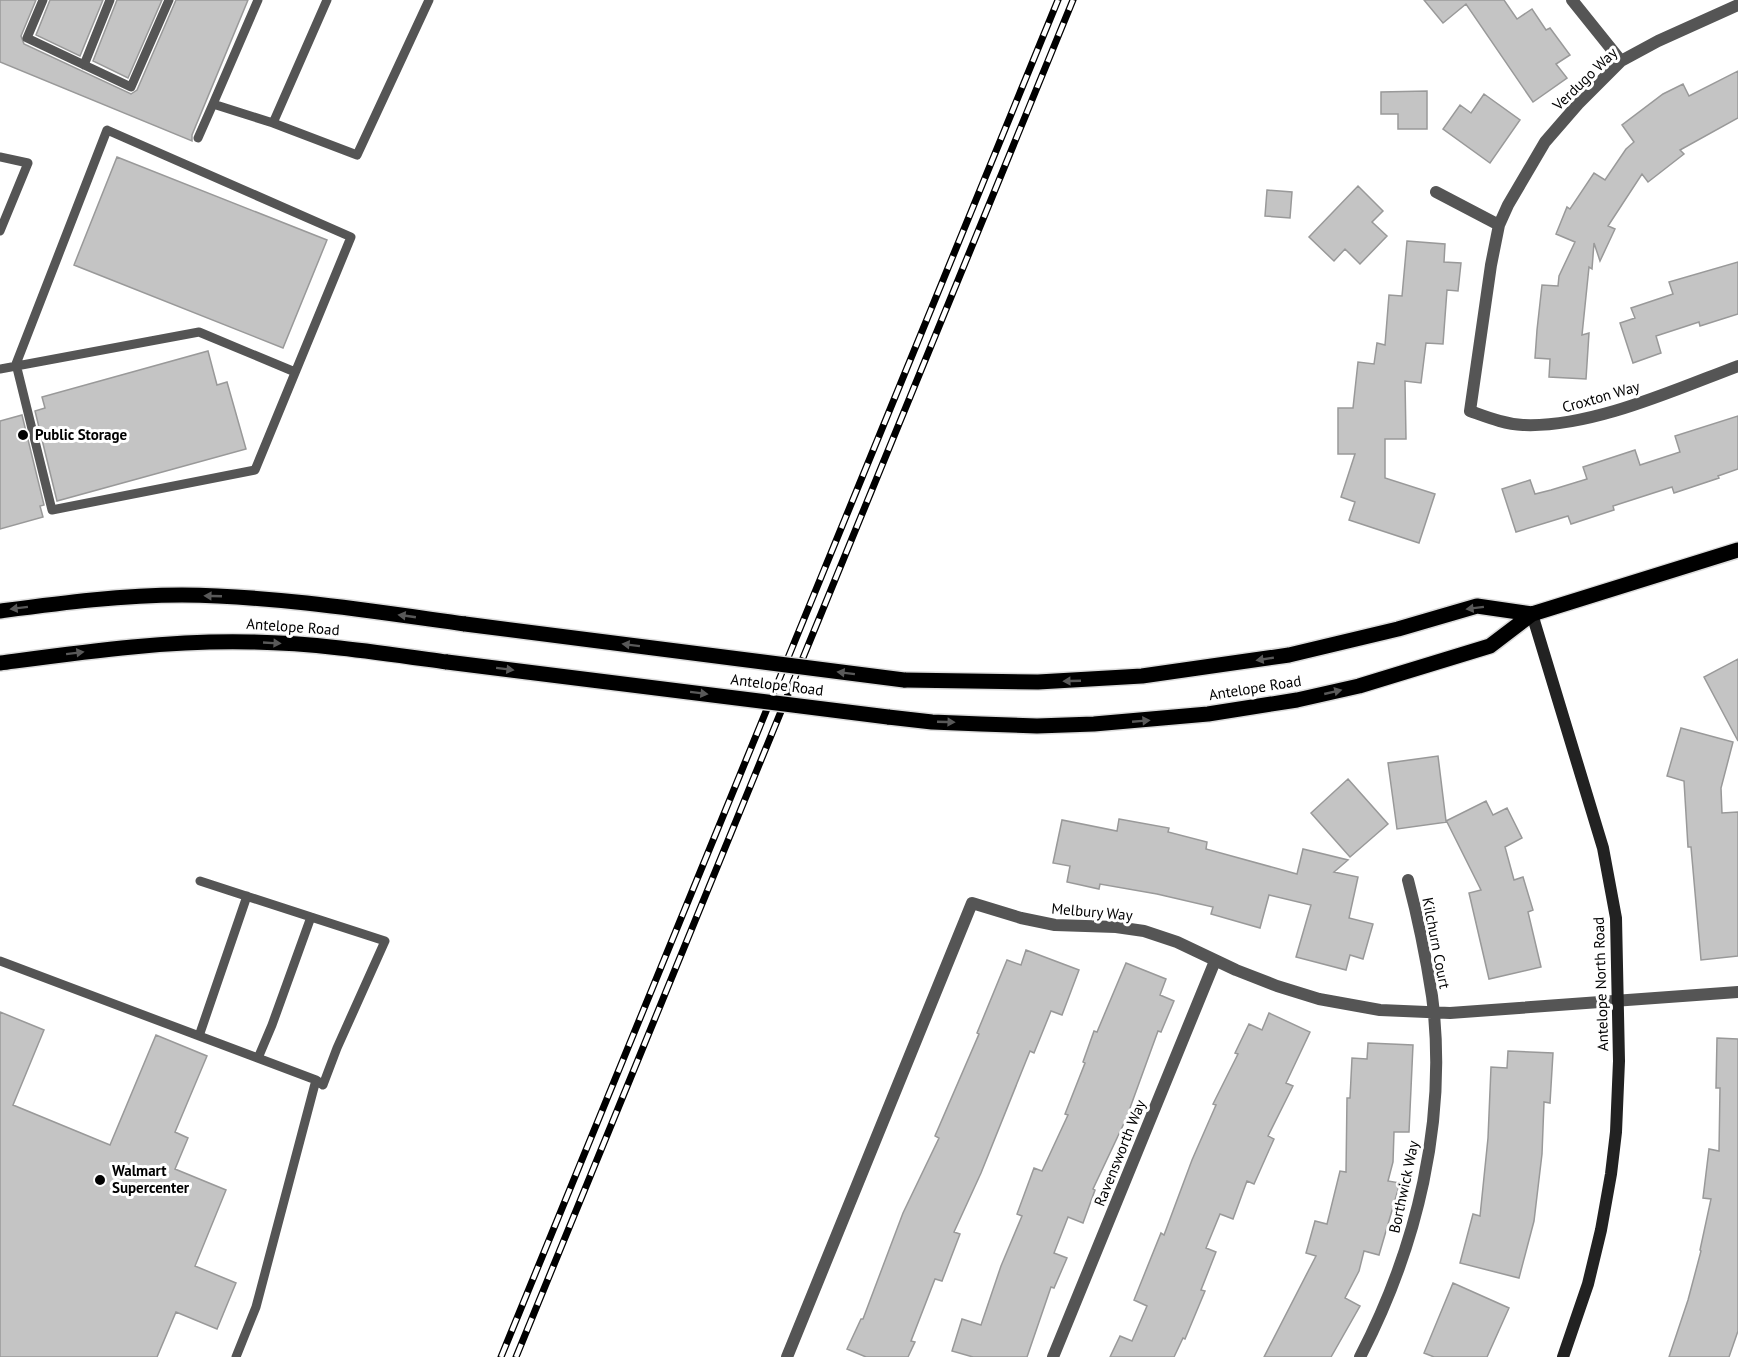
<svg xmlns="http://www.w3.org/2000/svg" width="1738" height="1357" viewBox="0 0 1738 1357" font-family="'PT Sans',sans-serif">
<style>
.building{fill:#c4c4c4;stroke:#999;stroke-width:1.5}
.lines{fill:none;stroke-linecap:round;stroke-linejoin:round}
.primary-casing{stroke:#dbdbdb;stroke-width:18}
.lane{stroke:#555;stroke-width:9}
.street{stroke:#555;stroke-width:12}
.secondary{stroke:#222;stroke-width:12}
.primary{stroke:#000;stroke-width:15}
.rail-casing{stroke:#000;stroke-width:7}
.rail{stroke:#fff;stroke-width:4.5;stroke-dasharray:14;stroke-linecap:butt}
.primary-bridge-casing{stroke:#dbdbdb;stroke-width:18;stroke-linecap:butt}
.primary-bridge{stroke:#000;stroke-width:15}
.oneway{fill:#595959}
.poi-dot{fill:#000;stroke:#fff;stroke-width:2}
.labels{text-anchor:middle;stroke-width:6;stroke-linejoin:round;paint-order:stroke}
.street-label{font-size:15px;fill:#000;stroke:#fff}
.poi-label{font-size:15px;font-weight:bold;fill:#000;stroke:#fff;text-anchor:start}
</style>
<rect width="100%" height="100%" fill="#fff"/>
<!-- building -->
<path class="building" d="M 0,0 L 36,0 L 21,36 L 24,44 L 131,94 L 137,90 L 176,0 L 248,0 L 192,135 L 192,141 L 0,62 Z
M 50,0 L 103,0 L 80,56 L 36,35 Z
M 117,0 L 162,0 L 128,78 L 93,61 Z
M 1424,0 L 1504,0 L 1517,19 L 1532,9 L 1546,30 L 1550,28 L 1570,55 L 1556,64 L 1567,78 L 1533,102 L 1466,4 L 1443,23 Z
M 1738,71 L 1738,118 L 1680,150 L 1684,154 L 1648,182 L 1642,174 L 1608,226 L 1615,229 L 1600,261 L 1594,243 L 1592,269 L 1589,267 L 1582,335 L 1589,333 L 1586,379 L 1549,377 L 1550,359 L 1535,358 L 1537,330 L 1542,285 L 1558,286 L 1559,276 L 1575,242 L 1556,234 L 1567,207 L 1570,209 L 1594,173 L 1605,180 L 1626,149 L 1634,142 L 1622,125 L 1663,94 L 1683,84 L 1689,96 Z
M 1427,91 L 1427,129 L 1398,129 L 1398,114 L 1381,114 L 1381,92 Z
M 1484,94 L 1520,120 L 1490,163 L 1443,129 L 1460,105 L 1471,113 Z
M 117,157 L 327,240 L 283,348 L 74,265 Z
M 1358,186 L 1383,211 L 1372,222 L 1387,236 L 1360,264 L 1345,249 L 1334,261 L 1309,237 Z
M 1267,190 L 1292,192 L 1290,218 L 1265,216 Z
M 1407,241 L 1445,244 L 1444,262 L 1461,263 L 1458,291 L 1447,290 L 1443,344 L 1426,343 L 1421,383 L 1405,381 L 1406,439 L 1385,439 L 1385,478 L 1435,494 L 1419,543 L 1349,520 L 1355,502 L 1341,497 L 1355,454 L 1338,454 L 1338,408 L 1353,408 L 1358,362 L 1374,364 L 1377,343 L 1385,345 L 1389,295 L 1402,296 Z
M 1738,262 L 1738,314 L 1700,326 L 1699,322 L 1656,336 L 1661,353 L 1633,363 L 1620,323 L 1635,318 L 1631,308 L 1673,294 L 1669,282 Z
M 208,351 L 217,385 L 227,382 L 246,449 L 57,501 L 35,411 L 45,408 L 42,397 Z
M 22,415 L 44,505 L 40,506 L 43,517 L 0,529 L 0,421 Z
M 1738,416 L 1738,469 L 1718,476 L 1719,478 L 1674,493 L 1672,487 L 1613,506 L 1614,510 L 1571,524 L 1568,516 L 1516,532 L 1502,489 L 1530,480 L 1535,494 L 1551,490 L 1587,479 L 1583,467 L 1635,450 L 1640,465 L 1680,452 L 1675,436 Z
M 1738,659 L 1738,741 L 1704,677 Z
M 1681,728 L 1733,742 L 1721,788 L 1722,813 L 1738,812 L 1738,956 L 1701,960 L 1691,847 L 1688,847 L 1684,781 L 1667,776 Z
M 1438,756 L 1446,821 L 1486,801 L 1493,815 L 1507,808 L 1522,838 L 1505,847 L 1514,880 L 1523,877 L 1533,910 L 1528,912 L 1541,967 L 1489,979 L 1469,893 L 1481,890 L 1447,822 L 1397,829 L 1388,763 Z
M 1348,779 L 1388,824 L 1350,857 L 1311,813 Z
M 1119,819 L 1169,828 L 1168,832 L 1207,842 L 1206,849 L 1297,874 L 1303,849 L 1348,860 L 1334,872 L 1358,877 L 1349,918 L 1373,924 L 1363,959 L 1350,955 L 1346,970 L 1296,957 L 1311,905 L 1269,895 L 1260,928 L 1211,914 L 1213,907 L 1157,894 L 1100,884 L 1099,889 L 1067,882 L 1070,866 L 1053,863 L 1062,820 L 1117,831 Z
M 1026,950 L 1079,970 L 1062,1015 L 1051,1011 L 1034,1053 L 1030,1051 L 981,1173 L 954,1232 L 960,1234 L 942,1281 L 935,1279 L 911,1341 L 915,1342 L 908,1357 L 866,1357 L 847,1349 L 861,1319 L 863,1319 L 903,1213 L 939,1138 L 935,1136 L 979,1034 L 977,1033 L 1007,960 L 1021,965 Z
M 1126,963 L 1166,979 L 1160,995 L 1174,1001 L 1161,1032 L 1158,1031 L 1126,1119 L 1093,1189 L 1095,1190 L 1083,1223 L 1068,1217 L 1054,1253 L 1067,1258 L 1054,1288 L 1051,1287 L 1027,1357 L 973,1357 L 952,1351 L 962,1319 L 981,1325 L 1001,1266 L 1022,1216 L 1017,1214 L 1034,1168 L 1042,1171 L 1068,1115 L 1065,1114 L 1085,1063 L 1083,1062 L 1094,1031 L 1097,1032 Z
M 0,1012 L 44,1030 L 13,1105 L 110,1145 L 156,1035 L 207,1056 L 175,1132 L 188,1138 L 175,1169 L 226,1190 L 195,1266 L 236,1283 L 217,1329 L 176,1312 L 157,1357 L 0,1357 Z
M 1269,1013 L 1310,1032 L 1286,1083 L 1293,1086 L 1268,1136 L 1274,1139 L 1254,1184 L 1247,1181 L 1233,1219 L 1220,1214 L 1206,1248 L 1216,1252 L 1201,1290 L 1205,1291 L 1185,1339 L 1183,1338 L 1174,1357 L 1110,1357 L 1120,1336 L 1132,1341 L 1147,1306 L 1134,1300 L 1161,1233 L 1164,1235 L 1192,1160 L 1216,1105 L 1213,1104 L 1238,1054 L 1235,1053 L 1249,1024 L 1262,1030 Z
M 1717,1038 L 1738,1039 L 1738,1331 L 1729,1357 L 1669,1357 L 1688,1300 L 1701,1251 L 1700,1250 L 1711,1199 L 1703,1198 L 1709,1149 L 1719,1151 L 1720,1088 L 1716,1088 Z
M 1368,1043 L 1413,1045 L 1409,1132 L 1394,1132 L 1393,1162 L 1388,1181 L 1400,1183 L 1379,1255 L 1364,1251 L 1359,1271 L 1345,1298 L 1360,1306 L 1331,1357 L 1264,1357 L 1316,1256 L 1306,1253 L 1315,1221 L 1327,1224 L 1340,1171 L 1346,1172 L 1347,1098 L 1350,1098 L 1352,1058 L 1367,1059 Z
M 1508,1051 L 1553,1053 L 1550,1103 L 1544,1102 L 1542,1154 L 1534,1221 L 1519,1278 L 1460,1263 L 1473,1214 L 1480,1216 L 1488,1138 L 1491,1067 L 1507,1068 Z
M 1453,1283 L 1509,1308 L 1487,1357 L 1434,1357 L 1424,1353 Z"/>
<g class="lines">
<!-- primary casing -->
<g class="primary-casing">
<path id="primary" d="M 0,611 C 61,603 121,595 182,595 C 277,596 371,611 465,624
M 0,663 C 83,652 167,640 251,642 C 317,643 382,653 447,662
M 904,680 L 1038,682 L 1142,676 L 1289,655 L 1398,629 L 1477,606 L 1532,614
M 888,717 L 932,722 L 981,724 L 1037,726 L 1094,724 L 1208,714 L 1297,700 L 1359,686 L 1490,646 L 1532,614 L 1738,550"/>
</g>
<!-- lane -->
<path class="lane" d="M 43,0 L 27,38 L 131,87 L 169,0
M 258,0 L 213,104 L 273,123
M 327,0 L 273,123 L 357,155 L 429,0
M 84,65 L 110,0
M 107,130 L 351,237 L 255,470 L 52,510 L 16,364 Z
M 198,138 L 213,104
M 0,157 L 28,163 L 0,231
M 0,369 L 199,332 L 295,372
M 0,961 L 316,1080 L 323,1085 L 337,1048 L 385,941 L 200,881
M 199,1036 L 247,896
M 258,1058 L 272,1025 L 311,917
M 236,1357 L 256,1307 L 316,1080"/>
<!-- street -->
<path class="street" d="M 1572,0 L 1621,61
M 1738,5 L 1658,41 L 1621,61 L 1578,104 L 1545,142 L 1508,205 L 1499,225 L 1491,265 L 1470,411 C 1487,417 1504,424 1523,425 C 1591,428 1674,390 1738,366
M 1436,192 L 1499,225
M 787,1357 L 972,903 L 1021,918 L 1055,925 L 1116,927 L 1144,931 L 1177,942 L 1236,970 L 1277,986 L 1319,999 L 1380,1010 L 1450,1013 L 1738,992
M 1053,1357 L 1215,961
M 1360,1357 C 1417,1247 1448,1120 1432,996 C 1426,957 1418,918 1408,880"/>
<!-- secondary -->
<path class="secondary" d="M 1532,614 L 1603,848 L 1616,918 L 1619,1061 L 1616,1132 L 1611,1174 L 1601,1230 L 1588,1284 L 1563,1357"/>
<!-- primary -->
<use href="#primary" class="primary"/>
<!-- rail casing -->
<g class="rail-casing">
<path id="rail" d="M 501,1357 L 1058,0
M 516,1357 L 1073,0"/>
</g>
<!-- rail -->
<use href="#rail" class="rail"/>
<!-- primary-bridge casing -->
<g class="primary-bridge-casing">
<path id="primary-bridge" d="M 465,624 L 904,680
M 447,662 L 888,717"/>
</g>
<!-- primary-bridge -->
<use href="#primary-bridge" class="primary-bridge"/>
</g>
<!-- one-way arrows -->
<defs><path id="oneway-solid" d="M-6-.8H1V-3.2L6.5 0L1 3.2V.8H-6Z" transform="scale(1.5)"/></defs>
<g class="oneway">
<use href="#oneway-solid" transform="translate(213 596) rotate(-178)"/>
<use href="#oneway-solid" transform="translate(19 608) rotate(173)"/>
<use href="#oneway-solid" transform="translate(1475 608) rotate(173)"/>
<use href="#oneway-solid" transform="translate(407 616) rotate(-172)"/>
<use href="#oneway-solid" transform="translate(272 643) rotate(3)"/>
<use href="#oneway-solid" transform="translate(631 645) rotate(-173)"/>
<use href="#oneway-solid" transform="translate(75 653) rotate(-7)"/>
<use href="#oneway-solid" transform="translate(1265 659) rotate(171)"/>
<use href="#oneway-solid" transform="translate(505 669) rotate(7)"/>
<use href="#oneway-solid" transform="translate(846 673) rotate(-173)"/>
<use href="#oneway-solid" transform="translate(1072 681) rotate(178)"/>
<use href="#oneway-solid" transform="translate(1333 692) rotate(-13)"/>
<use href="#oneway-solid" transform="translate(699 693) rotate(7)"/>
<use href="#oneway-solid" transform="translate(1141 721) rotate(-5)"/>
<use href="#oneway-solid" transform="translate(946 722) rotate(2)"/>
</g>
<!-- markers -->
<g class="poi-dot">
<circle cx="23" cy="435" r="6"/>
<circle cx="100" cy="1180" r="6"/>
</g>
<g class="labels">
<!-- street labels -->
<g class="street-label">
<text transform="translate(1585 79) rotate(-44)" y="5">Verdugo Way</text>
<text transform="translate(1601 397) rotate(-16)" y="5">Croxton Way</text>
<text transform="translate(293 627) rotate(4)" y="5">Antelope Road</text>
<text transform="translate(777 685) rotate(7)" y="5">Antelope Road</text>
<text transform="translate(1255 688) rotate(-9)" y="5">Antelope Road</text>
<text transform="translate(1092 912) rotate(5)" y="5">Melbury Way</text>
<text transform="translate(1436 943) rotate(79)" y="5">Kilchurn Court</text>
<text transform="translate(1601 984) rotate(-92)" y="5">Antelope North Road</text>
<text transform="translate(1120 1153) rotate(-68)" y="5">Ravensworth Way</text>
<text transform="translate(1404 1187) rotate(-78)" y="5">Borthwick Way</text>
</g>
<!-- poi labels -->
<g class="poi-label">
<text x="35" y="440">Public Storage</text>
<text x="112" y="1176">Walmart<tspan x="112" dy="17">Supercenter</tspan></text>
</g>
</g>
</svg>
